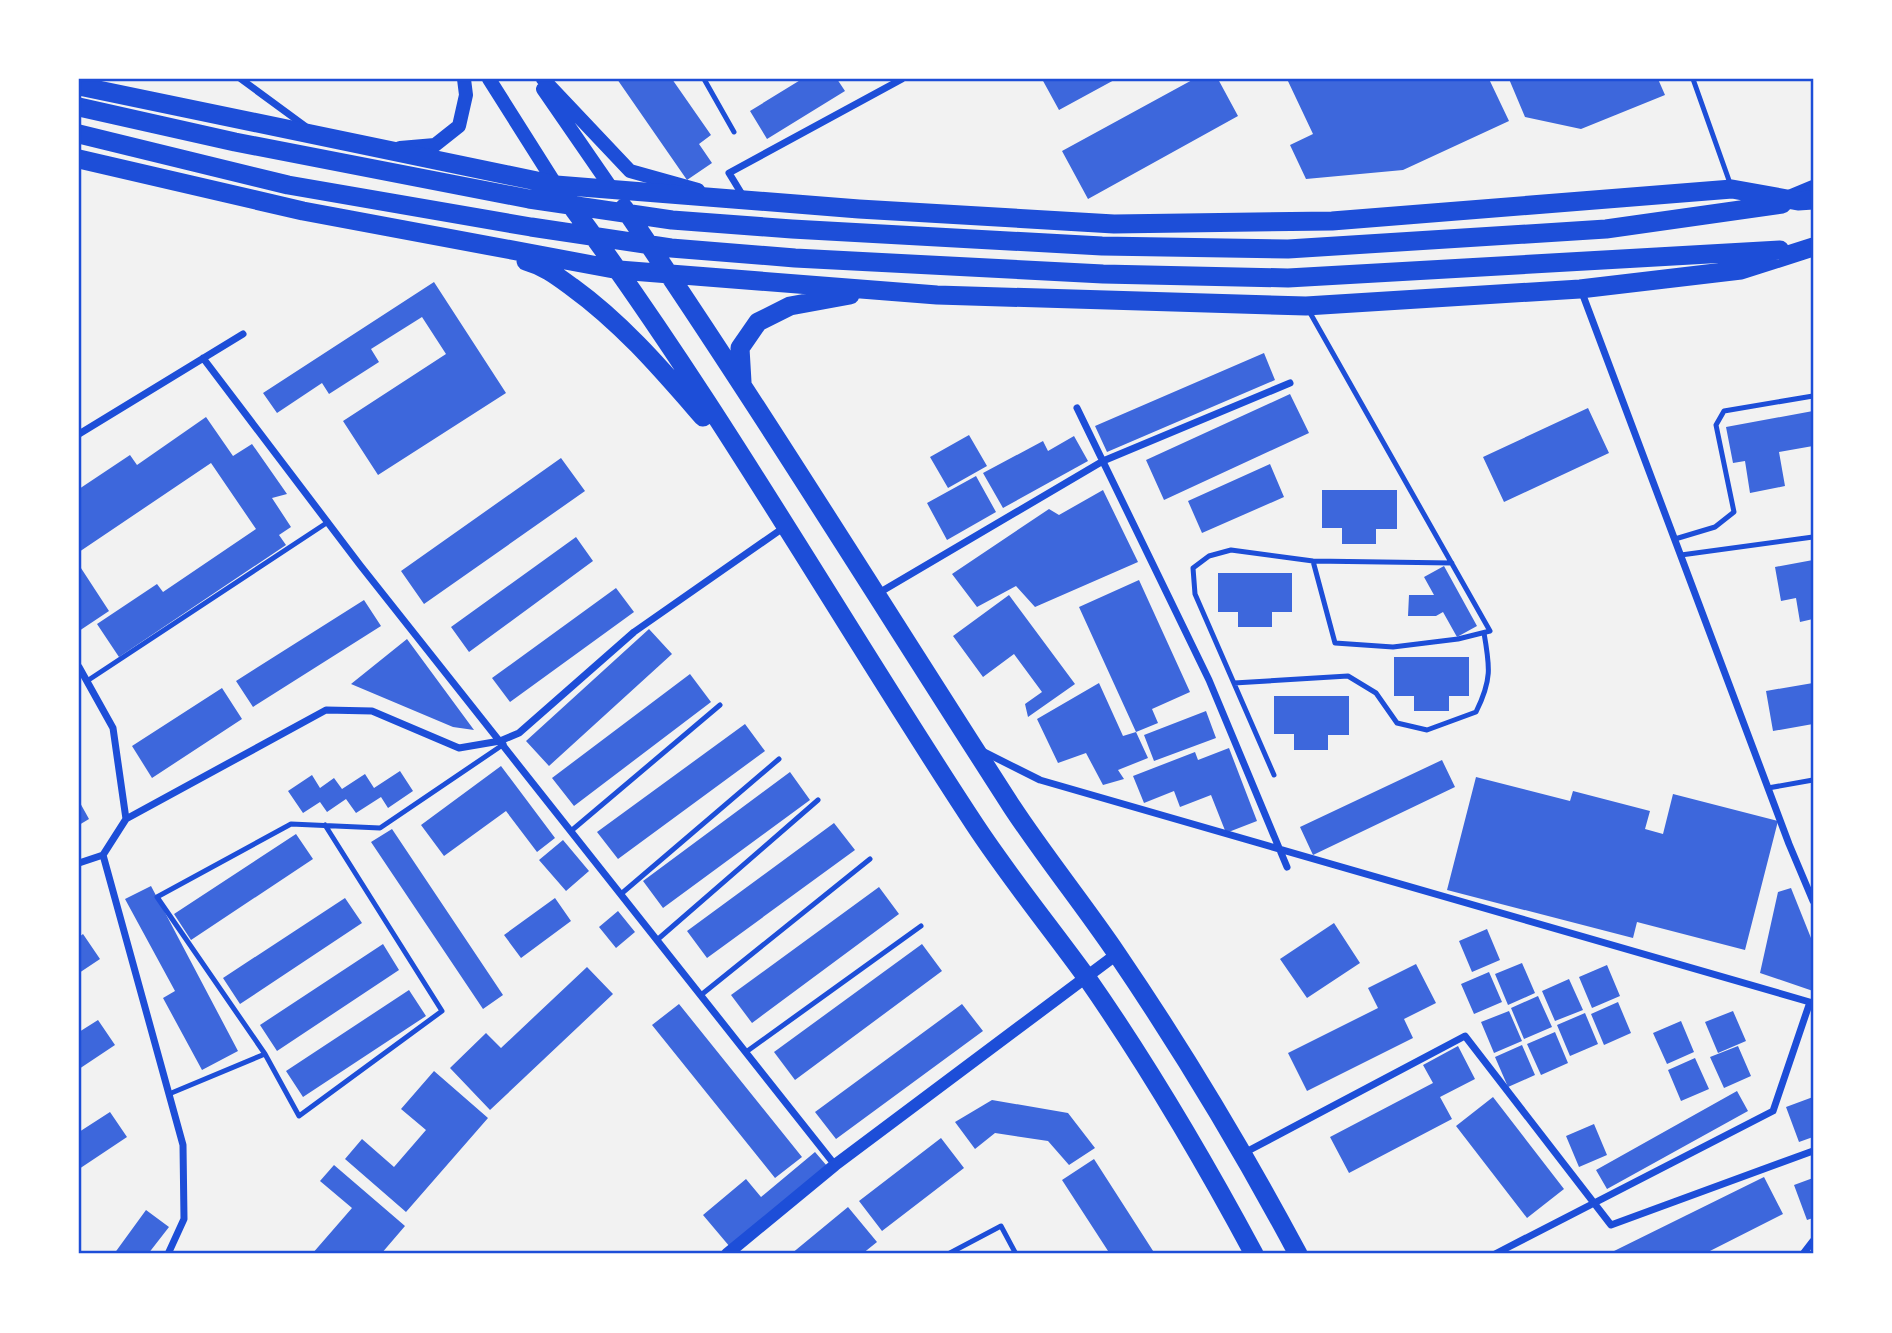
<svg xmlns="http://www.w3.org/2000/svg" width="1892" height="1333" viewBox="0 0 1892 1333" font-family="Jost,sans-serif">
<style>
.building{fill:#3d67dc}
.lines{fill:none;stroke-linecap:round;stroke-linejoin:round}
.service{stroke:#1d4ed8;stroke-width:5}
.minor{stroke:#1d4ed8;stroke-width:7}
.tertiary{stroke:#1d4ed8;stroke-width:12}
.secondary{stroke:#1d4ed8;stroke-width:14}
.trunk{stroke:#1d4ed8;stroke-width:19}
.neatline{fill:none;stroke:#1d4ed8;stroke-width:2.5}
</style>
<rect width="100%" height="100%" fill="#f2f2f2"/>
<!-- building -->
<path class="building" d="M 617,79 L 672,79 L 711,135 L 699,144 L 712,163 L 687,180 Z
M 802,79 L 837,79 L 845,91 L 767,139 L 750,111 Z
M 1042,79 L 1116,79 L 1059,110 Z
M 1194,79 L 1218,79 L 1238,116 L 1088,199 L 1062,151 Z
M 1287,79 L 1489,79 L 1509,121 L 1403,170 L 1306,179 L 1290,145 L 1313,134 Z
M 1509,79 L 1658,79 L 1665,95 L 1581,129 L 1525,117 Z
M 434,282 L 506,393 L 378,475 L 343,421 L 446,354 L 422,317 L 371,349 L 379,362 L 329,394 L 322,383 L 277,413 L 263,393 Z
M 1264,353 L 1275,380 L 1107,452 L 1095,426 Z
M 1290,394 L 1309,433 L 1164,500 L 1146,460 Z
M 1588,408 L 1609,453 L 1504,502 L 1483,457 Z
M 1813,411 L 1813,446 L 1779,452 L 1785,486 L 1750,493 L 1745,461 L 1733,463 L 1726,427 Z
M 206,417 L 233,456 L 252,444 L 287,494 L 272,498 L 291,527 L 279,535 L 286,545 L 119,657 L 97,624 L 157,584 L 163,592 L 256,529 L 211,463 L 79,552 L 79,489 L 130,455 L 137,465 Z
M 969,435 L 987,466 L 948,488 L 930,457 Z
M 1074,436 L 1088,461 L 1003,508 L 983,473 L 1043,441 L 1048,451 Z
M 561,458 L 585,491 L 424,604 L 401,571 Z
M 1270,464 L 1284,497 L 1202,533 L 1188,501 Z
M 976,476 L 996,512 L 947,540 L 927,503 Z
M 1103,490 L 1138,562 L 1035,607 L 1016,586 L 977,607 L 952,574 L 1049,509 L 1059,515 Z
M 1322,490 L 1397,490 L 1397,529 L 1376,529 L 1376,544 L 1342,544 L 1342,528 L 1322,528 Z
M 576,537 L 593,561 L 469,652 L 451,627 Z
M 1813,560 L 1813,619 L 1800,622 L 1796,598 L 1781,601 L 1775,567 Z
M 79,565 L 109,611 L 79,631 Z
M 1444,566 L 1477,626 L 1457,637 L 1443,612 L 1436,616 L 1408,616 L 1409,595 L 1434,595 L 1424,577 Z
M 1218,573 L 1292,573 L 1292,612 L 1272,612 L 1272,627 L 1238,627 L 1238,612 L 1218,612 Z
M 1139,580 L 1190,692 L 1152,709 L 1158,723 L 1136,732 L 1079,607 Z
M 616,588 L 634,612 L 510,702 L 492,678 Z
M 1009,595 L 1075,684 L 1028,717 L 1025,704 L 1042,692 L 1014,654 L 983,677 L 953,636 Z
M 364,600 L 381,626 L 253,707 L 236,681 Z
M 649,629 L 672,654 L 549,766 L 526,741 Z
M 407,639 L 474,730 L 453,727 L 351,684 Z
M 1394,657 L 1469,657 L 1469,696 L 1449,696 L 1449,711 L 1414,711 L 1414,696 L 1394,696 Z
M 690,674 L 711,702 L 574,806 L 552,778 Z
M 1099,683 L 1123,736 L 1136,732 L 1148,758 L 1118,770 L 1124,779 L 1103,785 L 1086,753 L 1058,763 L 1037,719 Z
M 1813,683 L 1813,724 L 1773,731 L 1766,691 Z
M 222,688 L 242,719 L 152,778 L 132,746 Z
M 1274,696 L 1349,696 L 1349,735 L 1328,735 L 1328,750 L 1294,750 L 1294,734 L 1274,734 Z
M 1206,711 L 1216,738 L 1154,761 L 1144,735 Z
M 745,724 L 765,751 L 618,859 L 597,832 Z
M 1229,748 L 1257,821 L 1226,833 L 1211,795 L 1180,807 L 1174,791 L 1144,803 L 1133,776 L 1195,752 L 1198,760 Z
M 1442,760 L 1455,787 L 1313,855 L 1300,827 Z
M 501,766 L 555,838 L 537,852 L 506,811 L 444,856 L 421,825 Z
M 400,771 L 413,791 L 388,808 L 381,797 L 356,813 L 346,799 L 327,812 L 320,802 L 303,813 L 288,791 L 312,775 L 320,788 L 334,778 L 342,789 L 365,774 L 374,788 Z
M 790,772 L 810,800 L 663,908 L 643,881 Z
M 1476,777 L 1570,801 L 1573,791 L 1650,811 L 1645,829 L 1663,834 L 1673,794 L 1778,821 L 1745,950 L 1637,922 L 1633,938 L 1447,890 Z
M 79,801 L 89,819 L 79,825 Z
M 834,823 L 855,850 L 707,958 L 687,931 Z
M 392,829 L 503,995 L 483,1009 L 371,842 Z
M 296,834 L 313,859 L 191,940 L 174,914 Z
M 563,840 L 589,871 L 566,891 L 539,860 Z
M 151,886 L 238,1051 L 202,1070 L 163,998 L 175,991 L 125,899 Z
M 879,887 L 899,914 L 752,1023 L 731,995 Z
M 1791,888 L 1813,943 L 1813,991 L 1760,973 L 1778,892 Z
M 345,898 L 362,923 L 240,1004 L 223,978 Z
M 555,898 L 571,921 L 521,958 L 504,935 Z
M 618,911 L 635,932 L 616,948 L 599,927 Z
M 1334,923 L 1360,963 L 1307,998 L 1280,959 Z
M 1487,929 L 1500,960 L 1472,972 L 1459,941 Z
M 83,934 L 100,959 L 79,973 L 79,937 Z
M 383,944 L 399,970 L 277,1051 L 260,1025 Z
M 922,944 L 942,971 L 795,1080 L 774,1052 Z
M 1522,963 L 1535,993 L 1508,1005 L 1495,974 Z
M 1416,964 L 1436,1003 L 1404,1019 L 1413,1038 L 1307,1091 L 1288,1053 L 1378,1008 L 1368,988 Z
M 1607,965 L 1620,996 L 1592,1008 L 1579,977 Z
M 587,967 L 613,994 L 490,1110 L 450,1068 L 486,1033 L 501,1048 Z
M 1489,972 L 1502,1002 L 1474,1014 L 1461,984 Z
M 1569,979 L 1583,1010 L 1555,1021 L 1542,991 Z
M 409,990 L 426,1016 L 303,1097 L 286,1071 Z
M 1538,996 L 1552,1027 L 1524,1039 L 1511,1008 Z
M 1618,1002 L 1631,1033 L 1604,1045 L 1591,1014 Z
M 679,1004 L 802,1157 L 775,1178 L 652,1025 Z
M 962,1004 L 983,1031 L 836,1139 L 815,1112 Z
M 1509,1011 L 1522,1041 L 1494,1053 L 1481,1022 Z
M 1733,1011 L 1746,1041 L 1718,1053 L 1705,1022 Z
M 1585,1013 L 1598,1044 L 1570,1056 L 1557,1025 Z
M 98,1020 L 115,1045 L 79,1069 L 79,1032 Z
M 1681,1021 L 1694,1052 L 1667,1064 L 1653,1033 Z
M 1555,1032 L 1568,1063 L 1541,1075 L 1527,1044 Z
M 1522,1045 L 1535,1075 L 1508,1087 L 1495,1057 Z
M 1458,1046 L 1475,1079 L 1440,1097 L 1452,1119 L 1349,1173 L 1330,1137 L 1433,1083 L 1423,1065 Z
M 1738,1046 L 1751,1076 L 1724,1088 L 1710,1057 Z
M 1695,1058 L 1709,1089 L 1681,1101 L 1668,1070 Z
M 434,1071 L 488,1118 L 406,1212 L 345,1159 L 362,1139 L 394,1167 L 426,1130 L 401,1109 Z
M 1737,1091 L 1748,1111 L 1607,1189 L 1596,1170 Z
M 1493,1097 L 1564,1189 L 1527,1218 L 1456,1126 Z
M 1813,1097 L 1813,1137 L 1799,1142 L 1786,1107 Z
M 992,1100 L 1068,1113 L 1095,1148 L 1069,1165 L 1048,1141 L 995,1133 L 975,1149 L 955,1122 Z
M 110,1112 L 127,1137 L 79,1169 L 79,1132 Z
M 1594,1124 L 1607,1155 L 1579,1167 L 1566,1136 Z
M 941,1138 L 964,1168 L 882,1231 L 859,1201 Z
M 815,1152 L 827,1166 L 730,1247 L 703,1215 L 746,1179 L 761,1197 Z
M 1094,1159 L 1155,1254 L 1110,1254 L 1062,1180 Z
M 334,1165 L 405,1226 L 381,1254 L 312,1254 L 352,1208 L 320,1181 Z
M 1764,1177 L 1783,1214 L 1704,1254 L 1613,1254 L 1612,1252 Z
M 1813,1178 L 1813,1218 L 1807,1220 L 1794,1185 Z
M 848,1207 L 877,1242 L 862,1254 L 791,1254 Z
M 146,1210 L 169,1227 L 148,1254 L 114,1254 Z"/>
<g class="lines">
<!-- service -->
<path class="service" d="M 704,79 L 734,132
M 1693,79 L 1731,186
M 1309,311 L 1490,631 L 1458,639 L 1393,647 L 1335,643 L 1313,561
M 1675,539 L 1715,527 L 1734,512 L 1716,425 L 1724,411 L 1813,396
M 1681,555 L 1813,537
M 87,681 L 328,522
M 1234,683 L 1348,676 L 1376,693 L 1397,723 L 1427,730 L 1476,712 C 1492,680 1490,667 1484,633
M 1274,775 L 1195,594 L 1193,568 L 1209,556 L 1231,550 L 1313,561 L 1452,563
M 1768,788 L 1813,780
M 571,831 L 720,705
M 621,894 L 779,759
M 657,940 L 818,800
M 701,995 L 870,859
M 746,1052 L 921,926
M 265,1054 L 299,1116 L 442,1011 L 325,825
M 169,1094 L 265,1054 L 157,897 L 291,824 L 380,828 L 504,744
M 948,1254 L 1001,1226 L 1016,1254"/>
<!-- minor -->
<path class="minor" d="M 241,79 L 305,126
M 743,196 L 729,173 L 902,79
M 1581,290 L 1789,844 L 1813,901
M 203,358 L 360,565 L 835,1165
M 1077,408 L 1209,680 L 1287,867
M 79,434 L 243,334
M 877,594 L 1103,461 L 1290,383
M 79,667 L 113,728 L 126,819
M 984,752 L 1040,780 L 1813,1003
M 103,855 L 183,1145 L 184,1219 L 168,1254
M 79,863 L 103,855 L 126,819 L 326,710 L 372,711 L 459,748 L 500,741 L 519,733 L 634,632 L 786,526
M 1244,1153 L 1465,1036 L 1611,1225 L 1813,1151
M 1495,1254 L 1773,1111 L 1810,1002
M 1803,1254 L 1813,1241"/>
<!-- tertiary -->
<path class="tertiary" d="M 727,1254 L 835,1165 L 1117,954"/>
<!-- secondary -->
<path class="secondary" d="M 489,79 L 556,185
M 543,79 L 630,171 L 698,190
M 543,89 L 612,189
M 400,148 L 435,145 L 459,126 L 466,95 L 464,79
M 1789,197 L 1813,187"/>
<!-- trunk -->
<path class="trunk" d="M 79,86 L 556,185 L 859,209 L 1114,224 L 1332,221 L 1732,189 L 1798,201 L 1813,200
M 79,107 L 235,142 L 529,199 L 672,220 L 792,229 L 1102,246 L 1288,249 L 1606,229 L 1782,204
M 79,134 L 288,185 L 531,227 L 671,248 L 795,258 L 1103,274 L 1288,278 L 1780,250
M 79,159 L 303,211 L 619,270 L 937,295 L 1306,306 L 1580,289 L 1741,270 L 1813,247
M 567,200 C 716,400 838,617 975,825 C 1010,878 1050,927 1087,978 C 1149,1067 1203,1159 1254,1254
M 624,208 C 758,404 883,607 1012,807 C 1045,857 1083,904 1117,954 C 1183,1051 1243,1151 1298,1254
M 526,261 C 544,266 557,276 572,287 C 623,324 662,370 703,417
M 742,382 L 740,348 L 758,322 L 790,306 L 850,295"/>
</g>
<!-- border -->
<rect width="1892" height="1333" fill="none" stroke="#ffffff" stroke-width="161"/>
<rect x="80" y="80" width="1732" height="1172" class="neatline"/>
</svg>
